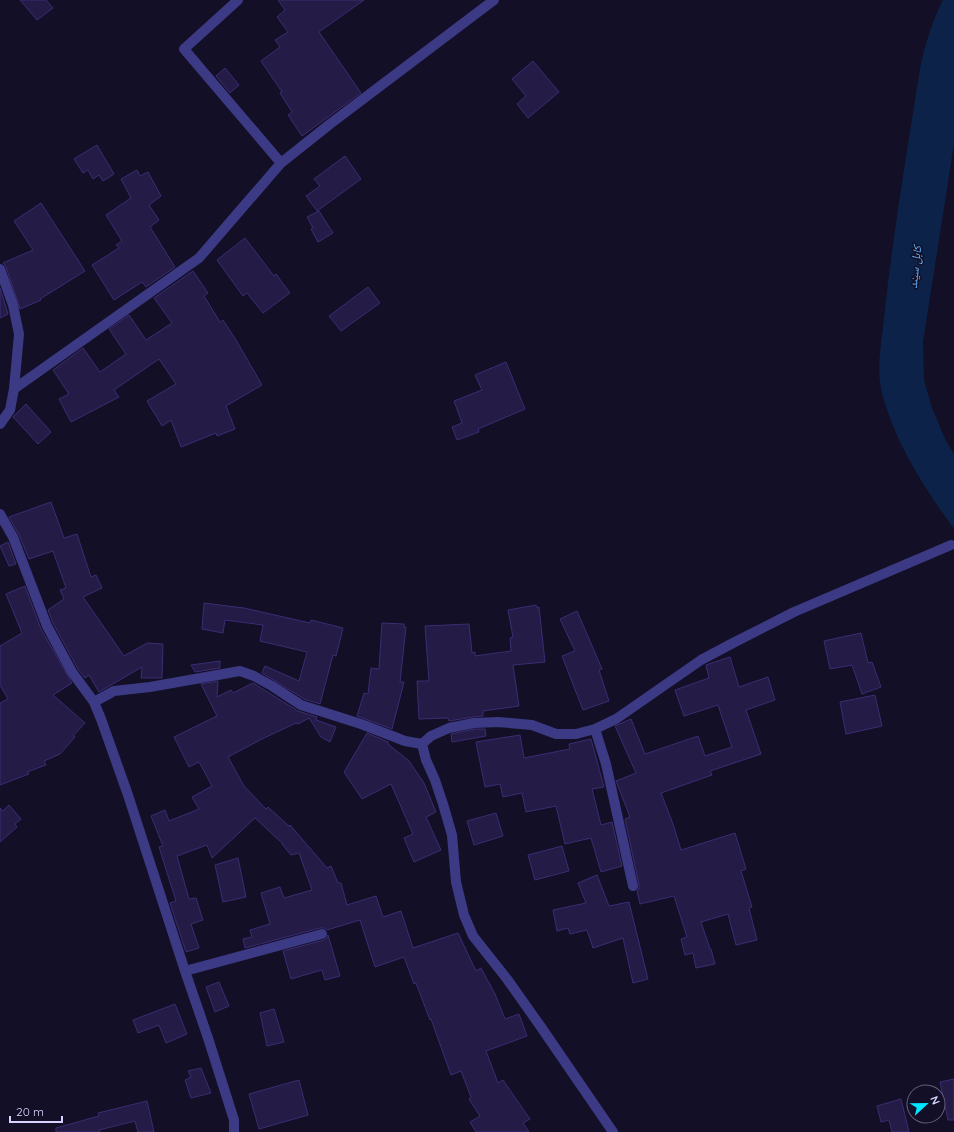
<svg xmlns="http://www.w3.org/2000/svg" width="954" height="1132" viewBox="0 0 954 1132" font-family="Quicksand,'Noto Naskh Arabic',sans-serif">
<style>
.water{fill:#0c2248}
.building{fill:#241b47;stroke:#3b2d73}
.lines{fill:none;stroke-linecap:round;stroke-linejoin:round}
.minor{stroke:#3d3a85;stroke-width:10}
.labels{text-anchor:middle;stroke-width:3;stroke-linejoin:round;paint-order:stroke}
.water-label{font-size:12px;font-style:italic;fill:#62b6ff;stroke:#130f26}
</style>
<rect width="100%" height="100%" fill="#130f26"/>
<!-- water -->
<path class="water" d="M 943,0 L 954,0 L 954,144 L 923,342 L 924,380 L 932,408 L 946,441 L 954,454 L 954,529 C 924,487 895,443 882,393 C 875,366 883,336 885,309 C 894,226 908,145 921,63 C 926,41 933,20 943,0 Z"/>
<!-- building -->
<path class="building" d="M 20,0 L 46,0 L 53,8 L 37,20 Z
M 278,0 L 364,0 L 319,32 L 361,93 L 302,136 L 288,115 L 292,112 L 280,93 L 282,92 L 261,61 L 280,47 L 275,40 L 288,32 L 277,17 L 285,10 Z
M 533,61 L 559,92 L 528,118 L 517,104 L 526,96 L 512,79 Z
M 225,68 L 239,85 L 230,93 L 216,76 Z
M 97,145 L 114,174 L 103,181 L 99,175 L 93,179 L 88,170 L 83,173 L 74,159 Z
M 345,156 L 361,179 L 317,211 L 306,196 L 320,186 L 314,179 Z
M 137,170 L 140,176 L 148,172 L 161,196 L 149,205 L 159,220 L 150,227 L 175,267 L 146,287 L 142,282 L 114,300 L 92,265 L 119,248 L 116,245 L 122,241 L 106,215 L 131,198 L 121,179 Z
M 41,203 L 85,271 L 40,299 L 41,300 L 20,309 L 6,267 L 3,263 L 33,250 L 14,221 Z
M 319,211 L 333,233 L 318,242 L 311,229 L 313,228 L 307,217 Z
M 245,238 L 274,276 L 276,274 L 290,293 L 263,313 L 247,293 L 243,296 L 217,260 Z
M 193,271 L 208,293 L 204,296 L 220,322 L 223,320 L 236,340 L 262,385 L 226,406 L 235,429 L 217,436 L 216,433 L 181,447 L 171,420 L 162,426 L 147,401 L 176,384 L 159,359 L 114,390 L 119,397 L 71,422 L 59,399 L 69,394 L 53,370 L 83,348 L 100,372 L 126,354 L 109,329 L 129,315 L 146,340 L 172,323 L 154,298 Z
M 368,287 L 380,303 L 341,331 L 329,316 Z
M 0,288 L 8,314 L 0,318 Z
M 506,362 L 525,409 L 478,429 L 479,432 L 457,440 L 452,427 L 462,423 L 454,401 L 482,390 L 475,375 Z
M 26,404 L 51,432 L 38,444 L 13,417 Z
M 51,502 L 64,538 L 77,534 L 91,577 L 96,575 L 102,588 L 83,597 L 124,656 L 147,643 L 163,644 L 162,678 L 141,678 L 142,667 L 99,692 L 89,675 L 85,678 L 78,669 L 53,623 L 48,610 L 64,599 L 60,590 L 66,588 L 53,551 L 29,559 L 19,535 L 9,517 Z
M 8,542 L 16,564 L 9,566 L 0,546 Z
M 25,586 L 41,629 L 72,683 L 53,695 L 85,723 L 73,736 L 75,737 L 60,754 L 44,761 L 46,765 L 27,772 L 29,774 L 0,785 L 0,703 L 8,699 L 0,685 L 0,646 L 22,633 L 6,594 Z
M 204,603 L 244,608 L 310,623 L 311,620 L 343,628 L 336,656 L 333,655 L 320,704 L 304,699 L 262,673 L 265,666 L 299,681 L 307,652 L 260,641 L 263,625 L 225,620 L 223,633 L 202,629 Z
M 536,605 L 537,608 L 539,607 L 545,662 L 513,665 L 519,706 L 483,711 L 483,716 L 473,717 L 449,721 L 448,718 L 419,719 L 417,681 L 429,681 L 425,626 L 469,624 L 472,653 L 475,652 L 475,656 L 511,651 L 510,638 L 513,637 L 508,610 Z
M 577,611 L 602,669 L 599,670 L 609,701 L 583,710 L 562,656 L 575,651 L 560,619 Z
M 382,623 L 404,624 L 404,627 L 406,627 L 400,682 L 404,682 L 392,729 L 357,716 L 364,693 L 368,694 L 371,668 L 379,669 Z
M 861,633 L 868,663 L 872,662 L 881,687 L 862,694 L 852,665 L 830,669 L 824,641 Z
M 730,657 L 739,687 L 768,677 L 775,700 L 746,710 L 761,754 L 710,771 L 712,775 L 661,793 L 673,824 L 681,850 L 735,833 L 746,869 L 741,871 L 752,907 L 749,908 L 757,940 L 736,945 L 728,914 L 701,922 L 710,949 L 711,949 L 715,964 L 696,968 L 693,953 L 685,955 L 681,939 L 687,937 L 674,896 L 640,904 L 637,891 L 639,888 L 639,885 L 625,819 L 630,817 L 616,781 L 636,773 L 615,726 L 631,719 L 645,754 L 698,736 L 705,756 L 732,747 L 718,705 L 684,716 L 675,690 L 709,678 L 706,665 Z
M 220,661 L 220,668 L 195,672 L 191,665 Z
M 218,681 L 217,697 L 231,690 L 233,693 L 253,683 L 298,711 L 317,717 L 316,720 L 336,727 L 330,742 L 321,737 L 309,718 L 298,724 L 296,723 L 262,739 L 228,757 L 244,786 L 266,809 L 268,807 L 290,827 L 290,825 L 327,868 L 331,866 L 338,883 L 341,883 L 347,905 L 376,896 L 383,917 L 401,911 L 413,948 L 458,933 L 476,971 L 481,968 L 495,994 L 505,1019 L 519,1014 L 527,1036 L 486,1051 L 498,1083 L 503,1080 L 530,1119 L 523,1123 L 529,1132 L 476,1132 L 470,1122 L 480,1116 L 469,1099 L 471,1097 L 461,1071 L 451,1075 L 431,1019 L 430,1020 L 416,983 L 414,984 L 404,957 L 375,967 L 360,920 L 327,930 L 324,928 L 320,928 L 245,948 L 243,939 L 252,937 L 250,930 L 270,924 L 261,893 L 280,887 L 284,898 L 312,890 L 299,853 L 291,855 L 282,844 L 283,844 L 255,818 L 212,858 L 207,845 L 177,856 L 189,899 L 196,898 L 203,920 L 191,924 L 199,948 L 186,952 L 170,903 L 176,901 L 159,847 L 163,846 L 151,816 L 165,810 L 169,821 L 199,809 L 192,797 L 212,786 L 199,762 L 189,767 L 174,737 L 217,716 L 201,684 Z
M 875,695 L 882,726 L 846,734 L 840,702 Z
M 475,729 L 485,729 L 486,736 L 452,742 L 451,734 Z
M 367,733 L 388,742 L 388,744 L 409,761 L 424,783 L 436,812 L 426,817 L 441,850 L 414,862 L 404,838 L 413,834 L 391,784 L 362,799 L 344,772 Z
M 520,735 L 524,758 L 570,749 L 569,744 L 591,739 L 604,787 L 592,789 L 601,825 L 612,822 L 622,866 L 601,872 L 591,838 L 565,844 L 556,806 L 526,812 L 522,793 L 503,797 L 500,784 L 485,787 L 476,742 Z
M 9,805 L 21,819 L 15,824 L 17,827 L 0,842 L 0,808 L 3,811 Z
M 496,813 L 503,836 L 474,845 L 467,821 Z
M 562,846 L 569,871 L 535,880 L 528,855 Z
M 238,858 L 246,897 L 223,902 L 215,865 Z
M 597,875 L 609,906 L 629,902 L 648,979 L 633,983 L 623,938 L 593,948 L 587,930 L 570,934 L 568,928 L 557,931 L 553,910 L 586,903 L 578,883 Z
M 328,935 L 340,976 L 325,980 L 322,970 L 291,979 L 283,951 L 324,940 L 327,938 Z
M 219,982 L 229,1006 L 215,1012 L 206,987 Z
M 175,1004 L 187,1034 L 166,1043 L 159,1025 L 138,1033 L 133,1020 Z
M 274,1009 L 284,1042 L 267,1046 L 260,1013 Z
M 201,1068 L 211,1093 L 191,1098 L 185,1080 L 191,1077 L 188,1071 Z
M 954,1079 L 954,1120 L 948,1120 L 940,1082 Z
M 299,1080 L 308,1115 L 259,1129 L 249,1094 Z
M 901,1099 L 909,1132 L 892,1132 L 889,1120 L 881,1122 L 877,1106 Z
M 147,1101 L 154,1132 L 138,1132 L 135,1121 L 99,1130 L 100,1132 L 56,1132 L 56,1128 L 99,1116 L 98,1113 Z"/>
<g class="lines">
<!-- minor -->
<path class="minor" d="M 238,0 L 184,49 L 281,163
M 0,269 L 13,305 L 19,334 L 14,389
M 0,424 L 10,410 L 14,389 L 199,258 L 281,163 L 330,124 L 494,0
M 0,514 L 13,537 L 47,626 L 72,672 L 94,702 L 101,719 L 128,795 L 185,971 L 208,1038 L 234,1120 L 234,1132
M 94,702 L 114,691 L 150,687 L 240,671 L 254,676 L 272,686 L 301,705 L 361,724 L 405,741 L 422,744 L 431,736 L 449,728 L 474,723 L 498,722 L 532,725 L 556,734 L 576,734 L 595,729 L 616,719 L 701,660 L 733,643 L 794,612 L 951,545
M 595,729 L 606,764 L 633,886
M 422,744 L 426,760 L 435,780 L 443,804 L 452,835 L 456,882 L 464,915 L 473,936 L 507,979 L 541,1027 L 613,1132
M 185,971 L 322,934"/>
</g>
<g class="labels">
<!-- water labels -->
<g class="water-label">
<text transform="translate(915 267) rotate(-84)" y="4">کابل سيند</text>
</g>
</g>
<!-- north arrow -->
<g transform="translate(926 1104) rotate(68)"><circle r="19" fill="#130f26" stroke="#625e7d"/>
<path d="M0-3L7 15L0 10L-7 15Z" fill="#00e5ff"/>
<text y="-6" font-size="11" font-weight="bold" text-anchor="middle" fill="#d9d4ff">N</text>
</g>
<!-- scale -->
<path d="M10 1116v6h52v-6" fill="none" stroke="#d9d4ff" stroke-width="2"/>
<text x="16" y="1116" font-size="12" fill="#d9d4ff" stroke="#130f26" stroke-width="3" paint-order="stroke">20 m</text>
</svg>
